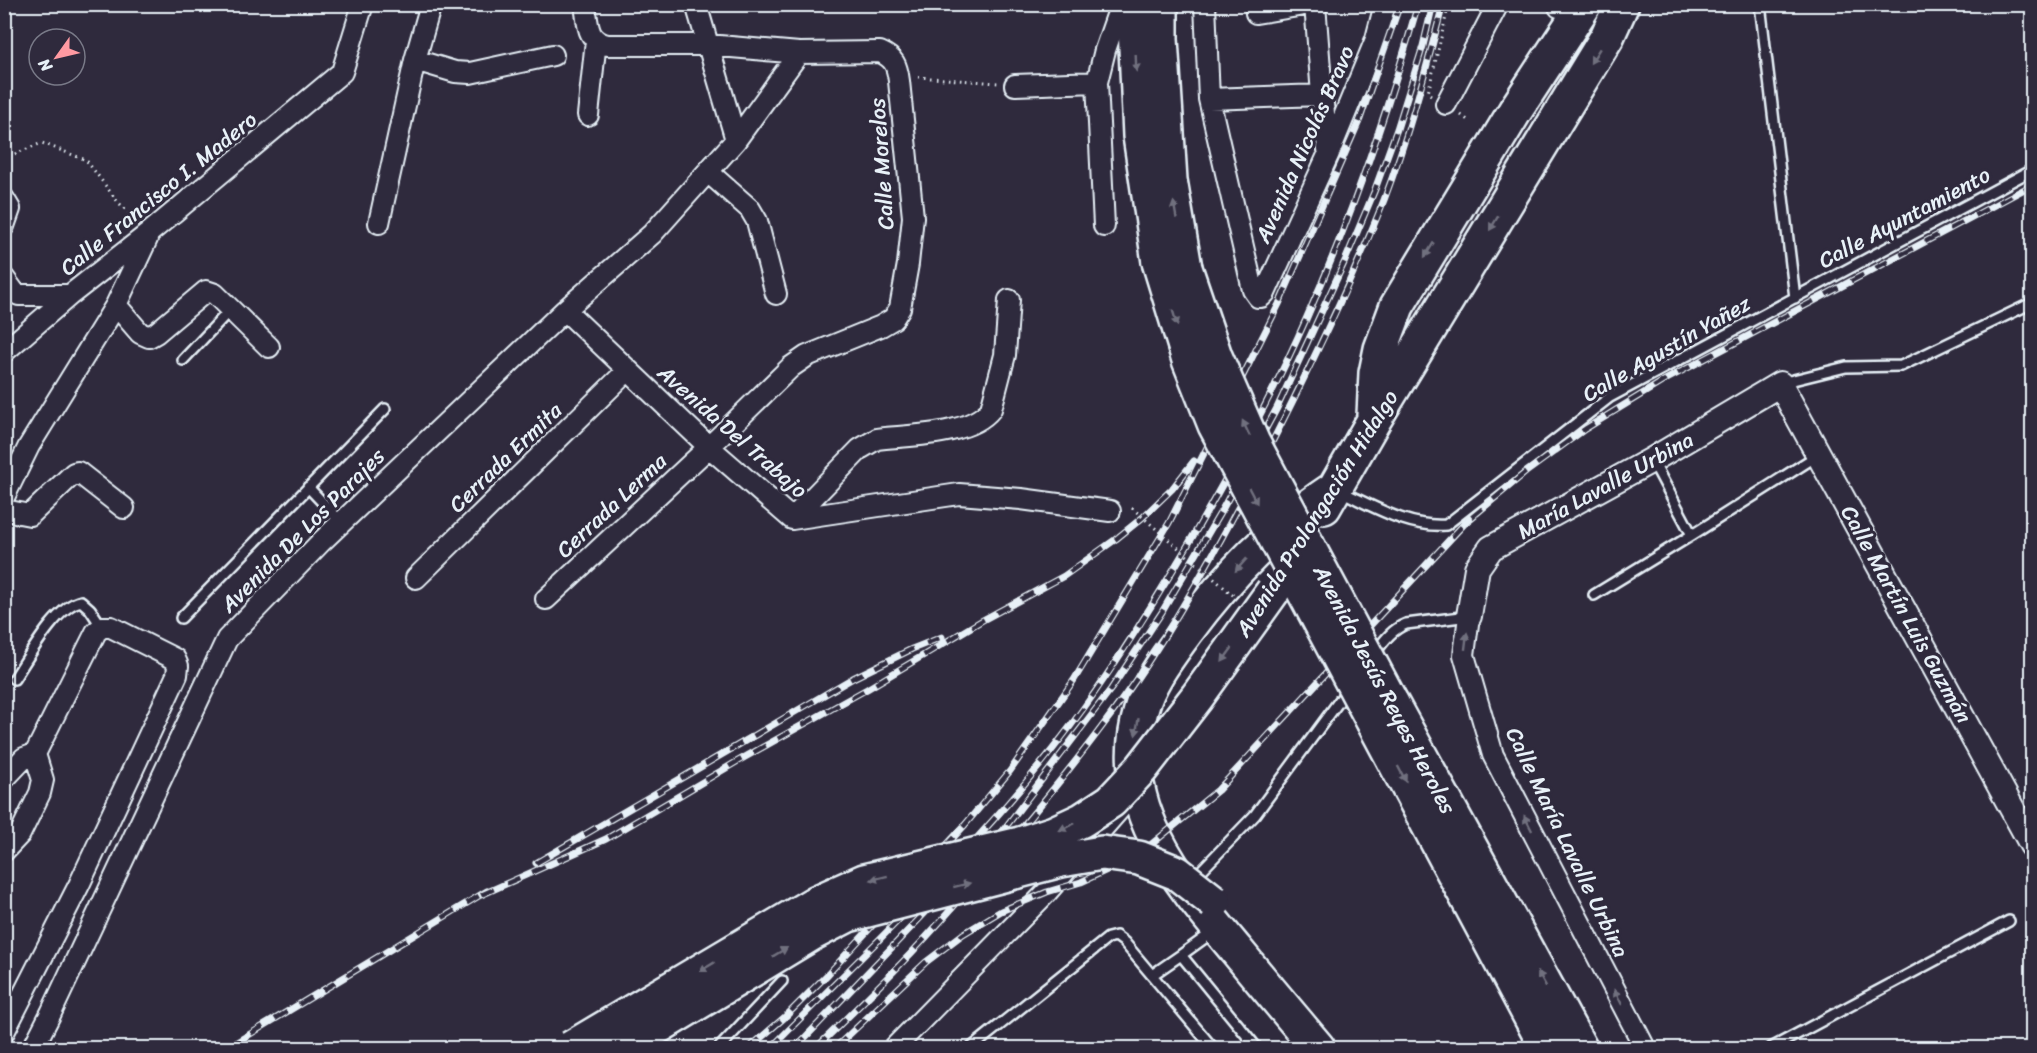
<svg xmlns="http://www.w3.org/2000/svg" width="2037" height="1053" viewBox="0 0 2037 1053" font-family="Sriracha,sans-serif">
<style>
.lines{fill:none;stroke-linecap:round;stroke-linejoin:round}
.service-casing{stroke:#e8f1f8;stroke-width:14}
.minor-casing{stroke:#e8f1f8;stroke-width:24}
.tertiary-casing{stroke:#e8f1f8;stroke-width:28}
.trunk-casing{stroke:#e8f1f8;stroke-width:38}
.path{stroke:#e8f1f8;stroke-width:3;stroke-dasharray:1.5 4.5;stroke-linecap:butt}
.service{stroke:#2f2a3d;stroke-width:9}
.minor{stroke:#2f2a3d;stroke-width:20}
.tertiary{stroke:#2f2a3d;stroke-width:24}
.trunk{stroke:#2f2a3d;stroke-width:33}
.rail-casing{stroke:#e8f1f8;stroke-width:7}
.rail{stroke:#2f2a3d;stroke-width:4.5;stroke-dasharray:14;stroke-linecap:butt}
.trunk-bridge-casing{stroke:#e8f1f8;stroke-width:38;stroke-linecap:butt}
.path-bridge{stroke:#e8f1f8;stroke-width:3;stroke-dasharray:1.5 4.5;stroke-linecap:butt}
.trunk-bridge{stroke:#2f2a3d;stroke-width:33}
.oneway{fill:#70707e}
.labels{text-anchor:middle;stroke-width:6;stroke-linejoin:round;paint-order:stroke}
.street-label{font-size:22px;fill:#e8f1f8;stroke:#2f2a3d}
</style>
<rect width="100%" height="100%" fill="#2f2a3d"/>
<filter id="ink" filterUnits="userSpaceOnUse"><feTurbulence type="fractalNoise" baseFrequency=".0167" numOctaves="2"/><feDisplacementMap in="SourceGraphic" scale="12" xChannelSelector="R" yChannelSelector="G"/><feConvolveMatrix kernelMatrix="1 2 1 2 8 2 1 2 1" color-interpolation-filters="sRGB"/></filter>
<g filter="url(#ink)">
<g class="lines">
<!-- service casing -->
<g class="service-casing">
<path id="service" d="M 1760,4 L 1795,298
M 183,360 L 231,309
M 1781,383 L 1846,367 L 1901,366 L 2032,303
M 308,487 L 342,523
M 1340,491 C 1373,506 1408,528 1446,525 L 1610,397 L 2032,170
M 1692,535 L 1818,455
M 1594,595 L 1692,535 L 1652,460
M 181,618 L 385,409
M 1374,654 C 1384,641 1391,630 1406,624 L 1469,616
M 14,679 C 28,658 56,606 81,601 L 90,609 L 102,627
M 1194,878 L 1255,815 L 1348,689
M 1181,955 L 1213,932
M 1152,975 L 1181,955 L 1257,1048
M 719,1048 L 782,981
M 971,1048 L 1108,938 L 1116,936 L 1124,942 L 1213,1048
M 1771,1048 L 2009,921"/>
</g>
<!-- minor casing -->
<g class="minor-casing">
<path id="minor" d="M 696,4 L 736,140
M 1205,4 L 1209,99 L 1253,290 L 1258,297 L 1261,297 L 1265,293 L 1329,153 L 1376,39 L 1385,4
M 1315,4 L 1322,95 L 1328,150
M 1559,7 L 1560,4
M 1256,13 L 1310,4
M 415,60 L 455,72 L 470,73 L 553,55
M 1097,82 L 1104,226
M 1015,85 L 1097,82 L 1105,50 L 1121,4
M 1209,99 L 1322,95
M 1446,104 L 1498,4
M 588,115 L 596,40
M 708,172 L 750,209 L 757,221 L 776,294
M 4,199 L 10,209 L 4,226
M 379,223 L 415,60 L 431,4
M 4,278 L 15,293 L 19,295 L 70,295
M 116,305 L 140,333 L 149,337 L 156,333 L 206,291 L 215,294 L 269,347
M 565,310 L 709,447 L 792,519 L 959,494 L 1021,499 L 1110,511
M 4,352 L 70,295 L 149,233 L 342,72 L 363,4
M 4,497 L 29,446 L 116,305 L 147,239
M 4,510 L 30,515 L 74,473 L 78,472 L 124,508
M 792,519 L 860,449 L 877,439 C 909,435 970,436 991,409 L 1005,355 L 1009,300
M 416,578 L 628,370
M 546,599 L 709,447 L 791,367 L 807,356 L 881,326 L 893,319 L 900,308 L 908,264 L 913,217 L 899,81 C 897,65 894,58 880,52 L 799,53 L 708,45 L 608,45 C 586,41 588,23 585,4
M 1469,616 L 1464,655 L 1493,755 L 1645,1048
M 4,779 L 24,758 L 35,754 L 96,632 L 102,627 L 111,627 L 175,659 L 178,666 L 177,675 L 79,885 L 4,1032
M 4,851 L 20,834 L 40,793 L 43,780 L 35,754
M 33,1048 L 51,1013 L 227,639 L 321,542 L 565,310 L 652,234 L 736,140 L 799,53
M 894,1048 L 1047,892 L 1124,804"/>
</g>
<!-- tertiary casing -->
<g class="tertiary-casing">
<path id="tertiary" d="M 1469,616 L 1477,568 L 1491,548 L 1652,460 L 1780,384 L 2032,845"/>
</g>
<!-- trunk casing -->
<g class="trunk-casing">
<path id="trunk" d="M 1134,4 L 1140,136 L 1159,262
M 1161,4 L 1161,39 L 1170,180 L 1185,268
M 1374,415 L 1376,373 L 1381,349 L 1397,306 L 1515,111 L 1585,4
M 1324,507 L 1374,420 L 1607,37 L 1622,4
M 1391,702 L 1580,1048
M 1374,723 L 1547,1048
M 1318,1048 C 1291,1016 1264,984 1237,951 C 1181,884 1112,805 1141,710 C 1149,681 1168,657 1186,632 C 1230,573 1273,529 1335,488"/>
</g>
<!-- path -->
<path class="path" d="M 918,77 L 998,83
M 1431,95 L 1428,93 L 1449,4
M 1461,115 L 1469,121
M 4,155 L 7,157 L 42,143 L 86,160 L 118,202 L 136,220"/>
<!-- service -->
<use href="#service" class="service"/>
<!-- minor -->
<use href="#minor" class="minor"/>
<!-- tertiary -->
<use href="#tertiary" class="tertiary"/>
<!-- trunk -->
<use href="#trunk" class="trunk"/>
<!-- rail casing -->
<g class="rail-casing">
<path id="rail" d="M 536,863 L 853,678 L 912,649 L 942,637
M 481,895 L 606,839 L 738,761 L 867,689 L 981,621 L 1064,576 L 1116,539 L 1142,518 L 1172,489 L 1194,461
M 227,1048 L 487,891
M 749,1048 L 785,1017 L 828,974 L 964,826 L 1010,771 L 1074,680 L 1169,523 L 1279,304 L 1360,119 L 1400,4
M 771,1048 C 873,944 981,845 1069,728 C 1112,671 1149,611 1185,550 C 1229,474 1272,397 1307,317 C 1352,216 1388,110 1418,4
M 795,1048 L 998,837 L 1111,689 L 1162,612 L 1223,508 L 1277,408 L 1345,261 L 1374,192 L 1397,129 L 1423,46 L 1433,4
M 816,1048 C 863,1002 911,956 954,906 C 1006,847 1057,787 1104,724 C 1165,644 1215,553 1261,464 C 1305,378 1348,290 1384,200 C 1408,137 1426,70 1443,4
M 835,1048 L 926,962 L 963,934 L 1001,911 L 1047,892 L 1081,882 L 1137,856 L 1218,790 L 1465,523 L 1526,472 L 1585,429 L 1665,380 L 2032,185"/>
</g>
<!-- rail -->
<use href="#rail" class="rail"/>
<!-- trunk-bridge casing -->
<g class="trunk-bridge-casing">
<path id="trunk-bridge" d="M 1159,262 L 1189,360 L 1215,425 L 1374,723
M 1185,268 L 1215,356 L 1253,443 L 1391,702
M 571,1048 L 817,902 L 864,881 L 1020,844 L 1054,833 L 1082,820 L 1111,801 L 1142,768 L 1197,697 L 1273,591
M 623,1048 L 813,933 L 848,915 L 1061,860 L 1102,853 L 1139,858 L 1177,873 L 1214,902"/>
</g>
<!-- path-bridge -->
<path class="path-bridge" d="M 1132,508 L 1234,596"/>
<!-- trunk-bridge -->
<use href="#trunk-bridge" class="trunk-bridge"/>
</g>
<!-- one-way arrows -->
<defs><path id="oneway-solid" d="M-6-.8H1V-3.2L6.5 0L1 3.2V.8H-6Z" transform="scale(1.5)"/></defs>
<g class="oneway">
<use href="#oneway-solid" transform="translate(1595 56) rotate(122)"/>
<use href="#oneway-solid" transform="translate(1136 63) rotate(88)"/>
<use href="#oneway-solid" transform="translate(1175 210) rotate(-100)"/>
<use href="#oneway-solid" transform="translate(1494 223) rotate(121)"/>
<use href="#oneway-solid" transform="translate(1429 250) rotate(122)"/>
<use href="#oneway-solid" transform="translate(1175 318) rotate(73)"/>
<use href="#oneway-solid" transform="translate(1246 428) rotate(-115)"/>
<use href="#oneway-solid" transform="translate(1253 496) rotate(62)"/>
<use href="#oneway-solid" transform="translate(1241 565) rotate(132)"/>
<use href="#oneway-solid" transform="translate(1466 641) rotate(-83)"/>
<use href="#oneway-solid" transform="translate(1227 655) rotate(126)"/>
<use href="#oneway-solid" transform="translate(1137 727) rotate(100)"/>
<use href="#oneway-solid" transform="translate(1402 774) rotate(62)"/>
<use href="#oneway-solid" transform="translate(1528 823) rotate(-117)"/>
<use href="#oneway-solid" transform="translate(1067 827) rotate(155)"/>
<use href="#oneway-solid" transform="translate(879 878) rotate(166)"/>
<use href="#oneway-solid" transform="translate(962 885) rotate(-14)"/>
<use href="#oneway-solid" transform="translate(780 952) rotate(-31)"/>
<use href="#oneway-solid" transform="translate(707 967) rotate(149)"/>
<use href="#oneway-solid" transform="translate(1542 979) rotate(-119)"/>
<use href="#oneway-solid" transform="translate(1618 997) rotate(-117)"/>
</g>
</g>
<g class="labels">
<!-- street labels -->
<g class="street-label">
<text transform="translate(1304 144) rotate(-66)" y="8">Avenida Nicolás Bravo</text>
<text transform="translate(881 164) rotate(-94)" y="8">Calle Morelos</text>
<text transform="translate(158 193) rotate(-39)" y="8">Calle Francisco I. Madero</text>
<text transform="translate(1904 217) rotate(-28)" y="8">Calle Ayuntamiento</text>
<text transform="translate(1666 348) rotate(-30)" y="8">Calle Agustín Yañez</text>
<text transform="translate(733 431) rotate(41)" y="8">Avenida Del Trabajo</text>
<text transform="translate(505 457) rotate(-44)" y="8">Cerrada Ermita</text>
<text transform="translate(1605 485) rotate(-29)" y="8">María Lavalle Urbina</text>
<text transform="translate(611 505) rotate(-43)" y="8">Cerrada Lerma</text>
<text transform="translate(1316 513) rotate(-58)" y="8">Avenida Prolongación Hidalgo</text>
<text transform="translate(302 530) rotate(-45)" y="8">Avenida De Los Parajes</text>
<text transform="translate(1907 614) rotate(61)" y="8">Calle Martín Luis Guzmán</text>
<text transform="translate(1385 689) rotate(62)" y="8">Avenida Jesús Reyes Heroles</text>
<text transform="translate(1568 842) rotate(64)" y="8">Calle María Lavalle Urbina</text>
</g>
</g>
<!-- margin -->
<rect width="2037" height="1053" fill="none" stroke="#2f2a3d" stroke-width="24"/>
<rect x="12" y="12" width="2013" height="1029" fill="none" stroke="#e8f1f8" stroke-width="2" filter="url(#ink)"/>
<!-- north arrow -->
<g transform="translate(57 57) rotate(236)"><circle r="28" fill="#2f2a3d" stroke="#797a88" stroke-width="1.5"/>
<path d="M0-4.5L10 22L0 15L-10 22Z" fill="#ff9aa2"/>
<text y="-9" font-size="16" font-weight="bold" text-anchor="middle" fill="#e8f1f8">N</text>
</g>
</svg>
